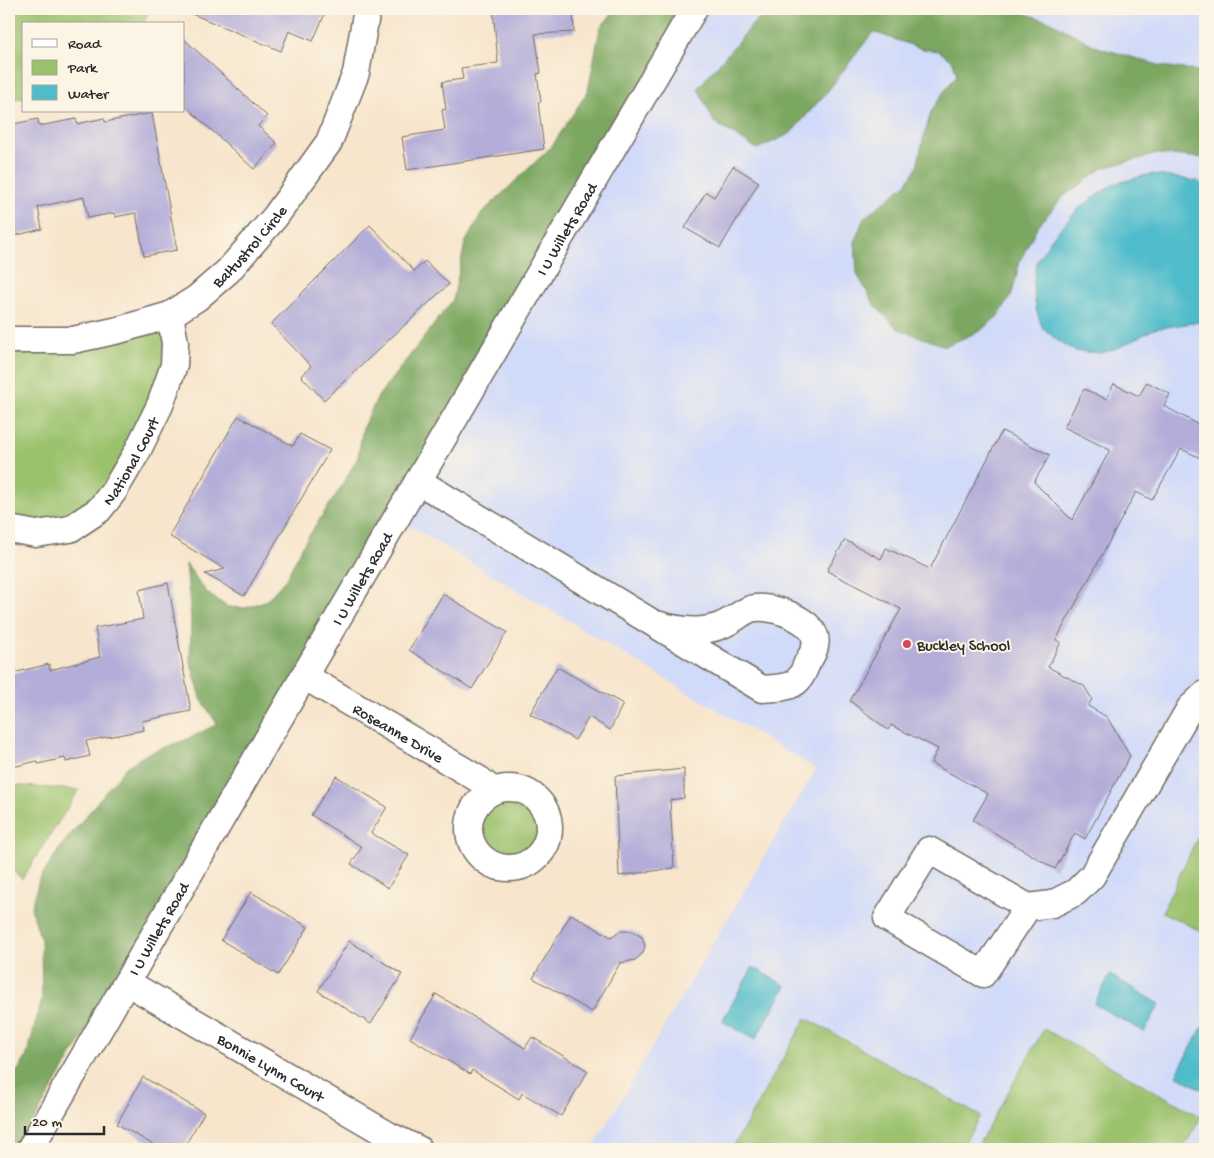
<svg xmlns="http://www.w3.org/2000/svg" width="1214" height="1158" viewBox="0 0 1214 1158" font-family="'Gochi Hand',sans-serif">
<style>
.built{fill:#d0daf9}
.green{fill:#9ac16c;stroke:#62764c}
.forest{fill:#7ba760;stroke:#536946}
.water{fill:#50bccb;stroke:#3e747b}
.building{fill:#b3add9}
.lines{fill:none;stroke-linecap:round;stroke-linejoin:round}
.minor-casing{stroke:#726c63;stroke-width:29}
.minor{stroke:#fff;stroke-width:26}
.poi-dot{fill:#d1495b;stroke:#fcf5e5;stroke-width:2}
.labels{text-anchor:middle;stroke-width:4;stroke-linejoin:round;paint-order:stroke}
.street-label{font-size:16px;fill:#2b2b2b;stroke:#fcf5e5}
.poi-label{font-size:16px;fill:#2b2b2b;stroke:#fcf5e5;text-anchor:start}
</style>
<rect width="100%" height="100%" fill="#fcf5e5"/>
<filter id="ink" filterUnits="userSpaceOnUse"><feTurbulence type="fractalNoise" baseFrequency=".02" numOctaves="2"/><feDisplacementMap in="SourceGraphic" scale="10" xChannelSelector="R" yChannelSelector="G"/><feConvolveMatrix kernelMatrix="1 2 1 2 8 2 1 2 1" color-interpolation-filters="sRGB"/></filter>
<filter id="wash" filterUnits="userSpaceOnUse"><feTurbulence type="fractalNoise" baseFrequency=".0096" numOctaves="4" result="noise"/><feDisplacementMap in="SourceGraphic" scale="20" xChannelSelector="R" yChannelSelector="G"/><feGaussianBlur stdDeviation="1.12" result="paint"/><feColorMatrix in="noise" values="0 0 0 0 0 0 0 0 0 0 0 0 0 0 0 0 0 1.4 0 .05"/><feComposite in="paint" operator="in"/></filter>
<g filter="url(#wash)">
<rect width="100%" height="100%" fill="#f7e5cc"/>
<!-- built -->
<path class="built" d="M 702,9 L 1205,9 L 1205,1149 L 592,1149 L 816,769 L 400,520 Z"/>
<!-- green -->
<path class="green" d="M 9,9 L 150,9 L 143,24 L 24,24 L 24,97 L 9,100 Z
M 170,315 L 175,343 L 99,510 L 9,529 L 9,340 Z
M 9,785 L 79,790 L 22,879 L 9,867 Z
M469 828a40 40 0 1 1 80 0a40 40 0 1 1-80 0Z
M 1203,826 L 1205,827 L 1205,933 L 1162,912 Z
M 806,1018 L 980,1116 L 961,1149 L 732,1149 Z
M 1044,1029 L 1201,1117 L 1183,1149 L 976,1149 Z"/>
<!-- forest -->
<path class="forest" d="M 616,9 L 686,9 L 17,1149 L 9,1149 L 9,1083 L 26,1058 L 42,999 L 41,940 L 31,908 L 39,880 L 62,845 L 126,767 L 147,754 L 190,738 L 217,724 L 201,699 L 190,660 L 191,618 L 186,564 L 208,594 L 228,607 L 246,608 L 267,600 L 286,579 L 304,543 L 340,489 L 358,457 L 363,427 L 379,395 L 453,300 L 465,243 L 482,213 L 552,146 L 588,91 L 600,28 Z
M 776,9 L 1010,9 L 1049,21 L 1097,47 L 1162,66 L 1205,72 L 1205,158 L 1158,154 L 1103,168 L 1064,196 L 1037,227 L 1020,261 L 1012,294 L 999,315 L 980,331 L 945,346 L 898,329 L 875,306 L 857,274 L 855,240 L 864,218 L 906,184 L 917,167 L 923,140 L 931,112 L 943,93 L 957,75 L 953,62 L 939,51 L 923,49 L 873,32 L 827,92 L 790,134 L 757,149 L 714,122 L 698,88 L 754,23 Z"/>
<!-- water -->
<path class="water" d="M 1151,174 L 1197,181 L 1205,186 L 1205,321 L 1154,329 L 1118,348 L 1101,353 L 1075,351 L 1058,341 L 1042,327 L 1036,309 L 1033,286 L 1037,261 L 1052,238 L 1078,209 L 1113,184 Z
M 753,967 L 786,986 L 755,1040 L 722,1021 Z
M 1110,975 L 1160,1004 L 1144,1032 L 1094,1004 Z
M 1205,1022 L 1205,1085 L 1203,1090 L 1176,1075 Z"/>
<g id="blocks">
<!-- building -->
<path class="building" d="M 180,9 L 327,9 L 313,41 L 289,31 L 281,51 Z
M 493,9 L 573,9 L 574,32 L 535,34 L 541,73 L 537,74 L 541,102 L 538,102 L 544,149 L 407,170 L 402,137 L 445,130 L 442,110 L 446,109 L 442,82 L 463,79 L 461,68 L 498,63 Z
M 184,39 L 267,116 L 258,126 L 277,143 L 254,169 L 184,105 Z
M 152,113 L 177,250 L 144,256 L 136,213 L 115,217 L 114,213 L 88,218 L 84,197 L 38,207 L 42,229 L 9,237 L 9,125 L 38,119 L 39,126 L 76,119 L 77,124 L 104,118 L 105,122 Z
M 733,166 L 759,182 L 720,248 L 685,228 L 706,192 L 714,197 Z
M 370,225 L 414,271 L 425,261 L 449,284 L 324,400 L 301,376 L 311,366 L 271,324 Z
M 1147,382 L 1170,394 L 1164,406 L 1205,428 L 1205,460 L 1181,449 L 1152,500 L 1136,492 L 1056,640 L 1061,642 L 1048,667 L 1084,686 L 1092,699 L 1088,706 L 1107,717 L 1130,756 L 1085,839 L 1075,833 L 1055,869 L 973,820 L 988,794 L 931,763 L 938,749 L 891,725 L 888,730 L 850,701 L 901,609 L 827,571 L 845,540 L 881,559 L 886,548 L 930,569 L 1002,431 L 1050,455 L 1034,482 L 1072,520 L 1110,450 L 1064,427 L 1084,389 L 1106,399 L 1114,384 L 1139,396 Z
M 238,416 L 293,446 L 300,434 L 330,450 L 244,596 L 205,574 L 225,569 L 169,536 Z
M 168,583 L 191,711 L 142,721 L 144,730 L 86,741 L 90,756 L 66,762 L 65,758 L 38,764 L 37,761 L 9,768 L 9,674 L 49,664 L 50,670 L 100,657 L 95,628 L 143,619 L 139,590 Z
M 443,594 L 507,632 L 472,689 L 409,650 Z
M 557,667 L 623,704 L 610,730 L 589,717 L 575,740 L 530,714 Z
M 684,769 L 684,798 L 670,800 L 674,868 L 619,876 L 615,776 Z
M 336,776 L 387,807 L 371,833 L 409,855 L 388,888 L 351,864 L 362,847 L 311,815 Z
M 251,892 L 308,927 L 278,975 L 221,940 Z
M 571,914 L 611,937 L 620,931 L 632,931 L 642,937 L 645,946 L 643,953 L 635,960 L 620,963 L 592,1012 L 533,978 Z
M 349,941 L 402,974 L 371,1024 L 318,991 Z
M 436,994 L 525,1048 L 532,1037 L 588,1071 L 561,1116 L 522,1093 L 519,1099 L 472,1070 L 470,1074 L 410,1038 Z
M 143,1077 L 204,1113 L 183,1149 L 161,1149 L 117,1124 Z"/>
</g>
</g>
<g filter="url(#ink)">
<use href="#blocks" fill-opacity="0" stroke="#726c63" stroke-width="1"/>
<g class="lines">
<!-- minor casing -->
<g class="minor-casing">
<g id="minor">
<path id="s1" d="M 9,340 L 73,340 L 119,330 L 170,315 L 197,298 L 228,271 L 275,217 L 329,142 L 356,73 L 367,9"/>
<path d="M 418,481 L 762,689 C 773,688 790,689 798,680 C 802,676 805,668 807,663 C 810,658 814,652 815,646 C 820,626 791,614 776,610 C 744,602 745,616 720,626 C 699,634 676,630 656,624"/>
<path id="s2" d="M 9,529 L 36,534 L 70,529 L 99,510 L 114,491 L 137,452 L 160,405 L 174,365 L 175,343 L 170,315"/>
<path id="s3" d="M 304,676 L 480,780 L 493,791"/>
<circle cx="509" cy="828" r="40"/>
<path d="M 1028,907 L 983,974 L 887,918 L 929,850 L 1028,907 L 1052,904 L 1076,892 L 1092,876 L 1190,708 L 1205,694"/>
<path id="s4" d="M 128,983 L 390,1136 L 418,1149"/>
<path id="s5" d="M 30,1149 L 304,676 L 694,9"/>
</g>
</g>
<!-- minor -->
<use href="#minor" class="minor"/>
</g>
</g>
<!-- markers -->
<circle class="poi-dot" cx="907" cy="644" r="5"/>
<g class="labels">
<!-- street labels -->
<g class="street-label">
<text dy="6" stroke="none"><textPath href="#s5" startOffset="1065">I U Willets Road</textPath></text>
<text dy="6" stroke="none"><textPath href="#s1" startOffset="270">Baltustrol Circle</textPath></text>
<text dy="6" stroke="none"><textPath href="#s2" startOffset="155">National Court</textPath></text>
<text dy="6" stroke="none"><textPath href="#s5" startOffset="660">I U Willets Road</textPath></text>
<text dy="6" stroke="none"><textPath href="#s3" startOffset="110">Roseanne Drive</textPath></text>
<text dy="6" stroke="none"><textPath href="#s5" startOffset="255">I U Willets Road</textPath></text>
<text dy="6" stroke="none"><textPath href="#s4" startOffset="166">Bonnie Lynm Court</textPath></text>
</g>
<!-- poi labels -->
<g class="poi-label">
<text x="917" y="650">Buckley School</text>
</g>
</g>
<!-- margin -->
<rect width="1214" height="1158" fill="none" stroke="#fcf5e5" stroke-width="30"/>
<!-- legend -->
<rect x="22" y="22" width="162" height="90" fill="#fcf5e5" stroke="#a8a49b"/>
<rect x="32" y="39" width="25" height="8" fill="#ffffff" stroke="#a8a49b"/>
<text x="68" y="48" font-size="15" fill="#2b2b2b">Road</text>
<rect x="32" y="60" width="25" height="15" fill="#9ac16c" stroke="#a8a49b"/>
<text x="68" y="72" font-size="15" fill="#2b2b2b">Park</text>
<rect x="32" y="85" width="25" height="15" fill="#50bccb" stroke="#a8a49b"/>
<text x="68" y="98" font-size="15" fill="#2b2b2b">Water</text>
<!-- scale -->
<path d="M25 1126v8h79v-8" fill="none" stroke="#2b2b2b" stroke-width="2.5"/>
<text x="32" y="1126" font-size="15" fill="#2b2b2b" stroke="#fcf5e5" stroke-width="4" paint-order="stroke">20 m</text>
</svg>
